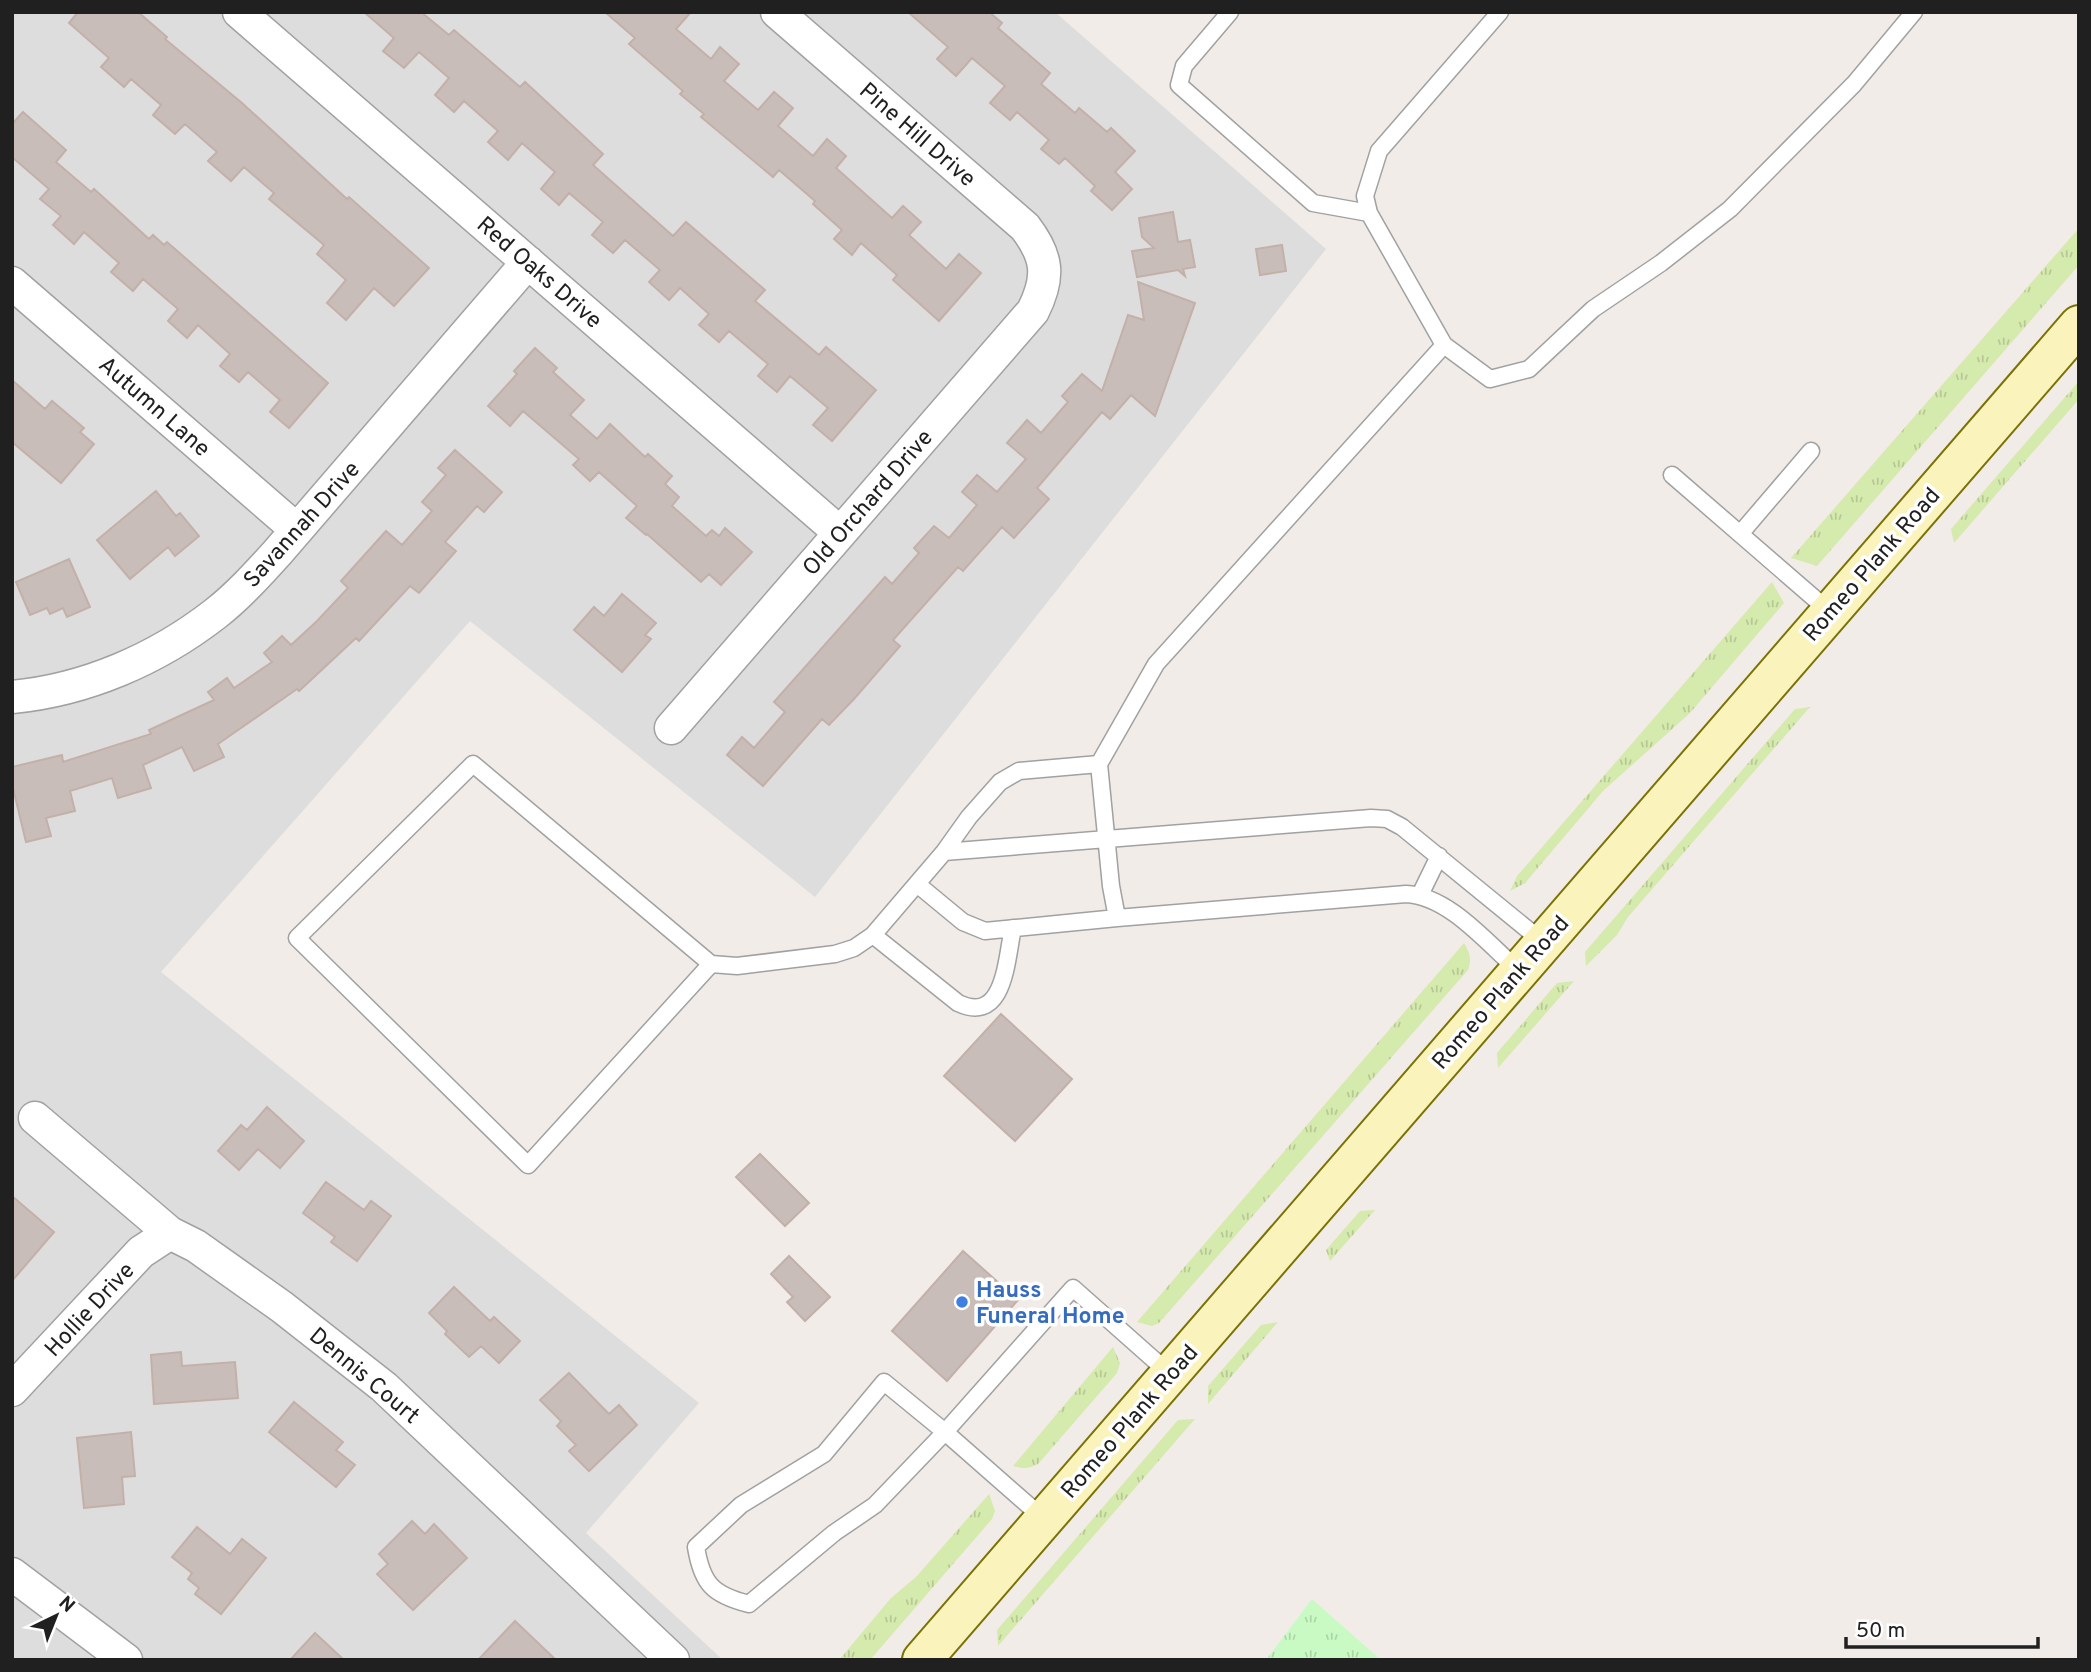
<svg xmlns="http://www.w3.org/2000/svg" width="2091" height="1672" viewBox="0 0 2091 1672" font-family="Overpass,sans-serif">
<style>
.residential{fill:#dedddd}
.grass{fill:url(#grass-tufts)}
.park{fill:url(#park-tufts)}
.building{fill:#c9bdba;stroke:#c3b0a9;stroke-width:2}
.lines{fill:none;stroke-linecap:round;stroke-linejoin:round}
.lane-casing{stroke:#a1a1a1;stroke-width:19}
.street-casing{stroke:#a1a1a1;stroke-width:35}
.secondary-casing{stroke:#7a7304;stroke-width:42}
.lane{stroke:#fff;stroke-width:16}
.street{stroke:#fff;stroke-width:32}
.secondary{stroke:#faf3bb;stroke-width:38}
.shop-dot{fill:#3f7fe0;stroke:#fff;stroke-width:2.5}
.labels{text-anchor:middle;stroke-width:7;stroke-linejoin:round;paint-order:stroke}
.street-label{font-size:23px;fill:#202020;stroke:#fff}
.shop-label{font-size:23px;font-weight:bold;fill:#366cbe;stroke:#fff;text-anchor:start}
</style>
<defs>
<pattern id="grass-tufts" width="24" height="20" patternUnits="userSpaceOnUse" patternTransform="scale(1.75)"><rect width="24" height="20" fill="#d5eaad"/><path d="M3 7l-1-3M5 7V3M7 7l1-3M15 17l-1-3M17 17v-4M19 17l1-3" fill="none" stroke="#b7c895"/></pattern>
<pattern id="park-tufts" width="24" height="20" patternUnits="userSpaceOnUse" patternTransform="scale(1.75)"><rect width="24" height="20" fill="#c9fac4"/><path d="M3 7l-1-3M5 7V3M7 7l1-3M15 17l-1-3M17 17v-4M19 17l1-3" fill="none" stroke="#acd6a8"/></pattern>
</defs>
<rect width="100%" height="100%" fill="#f1ece7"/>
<!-- residential -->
<path class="residential" d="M 12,12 L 1055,12 L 1326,249 L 815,897 L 470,621 L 161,972 L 699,1403 L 586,1533 L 723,1660 L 12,1660 Z"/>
<!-- grass -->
<path class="grass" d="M 2079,228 L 2079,265 L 1817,566 L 1791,558 Z
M 2079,381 L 2079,399 L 1954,543 L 1951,529 Z
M 1772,582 L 1784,603 L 1689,714 L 1603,791 L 1525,883 L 1510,891 L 1517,876 Z
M 1810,707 L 1628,917 L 1617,935 L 1586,966 L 1585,952 L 1795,709 Z
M 1464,943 C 1470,953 1472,959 1468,970 L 1159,1323 L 1152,1326 L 1137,1322 Z
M 1574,981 L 1498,1068 L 1497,1053 L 1557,983 Z
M 1375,1210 L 1330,1261 L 1326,1250 L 1360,1211 Z
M 1278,1322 L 1208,1404 L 1208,1386 L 1261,1325 Z
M 1113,1347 L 1120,1363 L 1117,1373 L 1038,1464 C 1029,1469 1023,1469 1013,1466 Z
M 1195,1419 L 998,1646 L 997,1630 L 1178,1420 Z
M 989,1494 L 995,1511 L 992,1519 L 870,1660 L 839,1660 L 891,1598 L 916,1577 Z"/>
<!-- park -->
<path class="park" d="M 1312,1599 L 1381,1660 L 1382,1660 L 1266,1660 Z"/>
<!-- building -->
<path class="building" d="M 78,12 L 138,12 L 167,37 L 165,39 L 242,103 L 347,199 L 349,197 L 429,268 L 394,306 L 374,288 L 346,320 L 327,303 L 346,280 L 317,254 L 324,245 L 269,199 L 274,193 L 244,167 L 231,181 L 208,161 L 217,152 L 185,124 L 175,134 L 153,115 L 161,105 L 131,79 L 124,87 L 101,67 L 109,58 L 69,23 Z
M 364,12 L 421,12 L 449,35 L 454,30 L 520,87 L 525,82 L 603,154 L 593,165 L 673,236 L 686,222 L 765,290 L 755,301 L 819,355 L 826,347 L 876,390 L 832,441 L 813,425 L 828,408 L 790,376 L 777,392 L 758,376 L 768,364 L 729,331 L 719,342 L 699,325 L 709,314 L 680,288 L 669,300 L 649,282 L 660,270 L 625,240 L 613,253 L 592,235 L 603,222 L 569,193 L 559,205 L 541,189 L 555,172 L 522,143 L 508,160 L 488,142 L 498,131 L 464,101 L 454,112 L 435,95 L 449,78 L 419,52 L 404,68 L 383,51 L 394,38 Z
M 605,12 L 691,12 L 676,29 L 711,59 L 720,47 L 739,64 L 724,81 L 758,110 L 774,92 L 793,108 L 778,126 L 813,156 L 827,139 L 846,156 L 836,168 L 892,218 L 903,206 L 921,222 L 909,235 L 946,269 L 959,254 L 981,273 L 939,321 L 893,280 L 897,275 L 861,243 L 852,255 L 834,239 L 842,230 L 813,204 L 815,201 L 779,170 L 773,177 L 701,117 L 704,114 L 680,94 L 683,91 L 629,44 L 635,38 Z
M 908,12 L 989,12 L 1002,23 L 998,28 L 1050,73 L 1041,84 L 1075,113 L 1079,108 L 1107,132 L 1111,128 L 1135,151 L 1115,172 L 1132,189 L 1112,210 L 1091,191 L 1095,186 L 1065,158 L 1059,164 L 1041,149 L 1049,140 L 1017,112 L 1010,120 L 990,103 L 1005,86 L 972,58 L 956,76 L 937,59 L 948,47 Z
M 23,112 L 66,150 L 56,162 L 91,192 L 94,189 L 149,239 L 153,235 L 164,245 L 167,242 L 328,383 L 289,428 L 270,412 L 280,400 L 248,372 L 239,382 L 220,366 L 230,354 L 198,325 L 187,338 L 168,321 L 178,309 L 143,279 L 133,291 L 111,272 L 119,263 L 84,232 L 74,244 L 53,225 L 61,216 L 40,199 L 49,189 L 12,157 L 12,124 Z
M 1173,212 L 1178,242 L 1190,240 L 1195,267 L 1183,269 L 1185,276 L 1178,270 L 1137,277 L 1132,251 L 1154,248 L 1142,237 L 1139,218 Z
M 1282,245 L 1286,271 L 1260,275 L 1256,249 Z
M 1138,282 L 1195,303 L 1155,416 L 1131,395 L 1110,419 L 1102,412 L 1037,488 L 1049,499 L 1014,538 L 1002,527 L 963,571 L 958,567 L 893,640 L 900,646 L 854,699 L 829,725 L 822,719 L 763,786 L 727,755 L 742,737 L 754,748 L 785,712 L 774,702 L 885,577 L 892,584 L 919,553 L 914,548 L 934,526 L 949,538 L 977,505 L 962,492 L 977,475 L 997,492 L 1026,459 L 1007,443 L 1027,420 L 1041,433 L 1068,402 L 1062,396 L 1082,374 L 1102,391 L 1128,315 L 1144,320 Z
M 535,348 L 557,368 L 553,372 L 584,400 L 570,415 L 597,439 L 610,424 L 645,457 L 648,454 L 672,476 L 665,484 L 679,497 L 672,506 L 706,536 L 712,530 L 719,536 L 725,528 L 752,552 L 721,585 L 709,574 L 701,582 L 647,534 L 646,535 L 626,518 L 637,506 L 599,472 L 590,481 L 573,465 L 579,459 L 523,411 L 510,426 L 488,406 L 517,374 L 514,371 Z
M 12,380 L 45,409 L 52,401 L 84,428 L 80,432 L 94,444 L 61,483 L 12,442 Z
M 455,450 L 502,492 L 484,512 L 477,506 L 445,542 L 456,551 L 419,593 L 410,586 L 359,641 L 356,638 L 299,691 L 297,689 L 218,744 L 224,757 L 194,771 L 182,747 L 143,765 L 151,788 L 118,798 L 112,778 L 70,791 L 75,811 L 46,818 L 51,836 L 26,842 L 12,784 L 12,767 L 62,755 L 63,762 L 151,734 L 149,730 L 214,700 L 208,692 L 227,678 L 234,688 L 272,662 L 264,653 L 282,636 L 291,645 L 317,621 L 348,588 L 341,581 L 386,531 L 402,545 L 432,511 L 422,502 L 446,475 L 438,468 Z
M 156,491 L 176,516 L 180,513 L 199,536 L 175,556 L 168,547 L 130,579 L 97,540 Z
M 69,559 L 90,607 L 67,617 L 63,608 L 50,614 L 47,608 L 30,615 L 16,582 Z
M 622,594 L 656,623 L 645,635 L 651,639 L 622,672 L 574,630 L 594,607 L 604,616 Z
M 1001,1014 L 1072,1079 L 1015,1141 L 944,1076 Z
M 267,1107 L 304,1141 L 280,1168 L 258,1149 L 239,1170 L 218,1151 L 241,1125 L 247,1130 Z
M 760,1154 L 809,1203 L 785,1226 L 736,1177 Z
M 326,1182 L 364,1210 L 371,1201 L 391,1216 L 357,1261 L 331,1242 L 335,1237 L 303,1213 Z
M 12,1196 L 54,1232 L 12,1281 Z
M 963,1251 L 1018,1300 L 947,1381 L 892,1331 Z
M 789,1256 L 830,1297 L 805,1321 L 787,1302 L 793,1297 L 771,1274 Z
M 454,1287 L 490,1321 L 494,1317 L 520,1341 L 499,1363 L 481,1346 L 469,1357 L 445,1334 L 447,1331 L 429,1313 Z
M 181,1352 L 182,1366 L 235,1362 L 238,1398 L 154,1404 L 151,1355 Z
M 569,1373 L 609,1414 L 619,1405 L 637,1425 L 589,1471 L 569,1451 L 576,1445 L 557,1426 L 561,1421 L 540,1400 Z
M 294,1402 L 343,1442 L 336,1450 L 355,1465 L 336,1487 L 269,1432 Z
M 131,1432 L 135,1476 L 122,1477 L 124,1504 L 84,1508 L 77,1438 Z
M 412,1521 L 425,1534 L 434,1524 L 467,1558 L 413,1610 L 377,1574 L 388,1564 L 379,1554 Z
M 197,1527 L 230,1554 L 242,1539 L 266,1558 L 221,1614 L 195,1594 L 199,1588 L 188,1579 L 192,1573 L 172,1557 Z
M 515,1621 L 556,1660 L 478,1660 Z
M 315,1633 L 344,1660 L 290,1660 Z"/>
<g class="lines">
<!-- lane casing -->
<g class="lane-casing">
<path id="lane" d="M 1230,12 L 1184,66 L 1179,85 L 1313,203 L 1369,213
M 1444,345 L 1490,379 L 1529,369 L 1593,309 L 1661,263 L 1730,209 L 1854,84 L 1914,12
M 1672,475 L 1829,611
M 1740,534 L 1811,451
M 1099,764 L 1156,664 L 1444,345 L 1369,213 L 1365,196 L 1379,151 L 1500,12
M 944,852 L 1371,818 L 1387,819 L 1402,827 L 1543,942
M 917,884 L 963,922 L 985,931 L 1117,918 L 1406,894 C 1449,896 1487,943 1519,971
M 1420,895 L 1439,856
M 873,935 L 958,1003 C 1005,1025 1006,960 1013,928
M 711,964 L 528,1165 L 297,938 L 473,764 L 711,964 L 737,966 L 835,954 L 854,948 L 873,935 L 944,852 L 969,817 L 1000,782 L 1019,771 L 1099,764 L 1111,886 L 1117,918
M 884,1382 L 945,1432 L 875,1505 L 834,1533 L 749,1604 C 713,1595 702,1584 696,1547 L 741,1505 L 824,1454 Z
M 1043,1518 L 945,1432 L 1073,1288 L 1170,1374"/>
</g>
<!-- street casing -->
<g class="street-casing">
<path id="street" d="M 239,12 L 839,532
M 12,283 L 297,530
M 12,697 C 86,690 157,659 215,614 C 238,596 258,574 277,553 L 528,262
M 671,728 L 1033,311 C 1050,277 1048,257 1025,227 L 777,12
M 35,1118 L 170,1233 L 196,1246 L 282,1307 L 384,1387 L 673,1660
M 12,1390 L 141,1252 L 170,1233
M 12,1574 L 126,1660"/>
</g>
<!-- secondary casing -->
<g class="secondary-casing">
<path id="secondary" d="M 922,1660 L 2079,325"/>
</g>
<!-- lane -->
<use href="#lane" class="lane"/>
<!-- street -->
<use href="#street" class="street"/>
<!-- secondary -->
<use href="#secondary" class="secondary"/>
</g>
<!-- markers -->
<circle class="shop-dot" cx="962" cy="1302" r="7"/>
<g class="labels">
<!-- street labels -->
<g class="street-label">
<text transform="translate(918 134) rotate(41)" y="8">Pine Hill Drive</text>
<text transform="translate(540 272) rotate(41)" y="8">Red Oaks Drive</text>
<text transform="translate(155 406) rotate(41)" y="8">Autumn Lane</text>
<text transform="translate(867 502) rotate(-49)" y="8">Old Orchard Drive</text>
<text transform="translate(301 524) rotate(-48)" y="8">Savannah Drive</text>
<text transform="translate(1871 564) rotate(-49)" y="8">Romeo Plank Road</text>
<text transform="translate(1500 992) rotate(-49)" y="8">Romeo Plank Road</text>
<text transform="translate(89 1309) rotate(-47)" y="8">Hollie Drive</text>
<text transform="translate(365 1375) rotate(40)" y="8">Dennis Court</text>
<text transform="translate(1129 1421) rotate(-49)" y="8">Romeo Plank Road</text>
</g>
<!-- shop labels -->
<g class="shop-label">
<text x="976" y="1297">Hauss<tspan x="976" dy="26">Funeral Home</tspan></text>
</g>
</g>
<!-- border -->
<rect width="2091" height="1672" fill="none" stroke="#202020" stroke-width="28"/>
<!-- north arrow -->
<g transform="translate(56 1616) rotate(43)" stroke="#ffffff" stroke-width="5" paint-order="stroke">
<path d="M0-5L12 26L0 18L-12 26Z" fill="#202020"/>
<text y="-10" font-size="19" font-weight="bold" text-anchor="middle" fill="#202020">N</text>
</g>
<!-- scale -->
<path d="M1846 1637v10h192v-10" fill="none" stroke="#202020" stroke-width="3.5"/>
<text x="1856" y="1637" font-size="21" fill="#202020" stroke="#ffffff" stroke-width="5" paint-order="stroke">50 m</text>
</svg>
